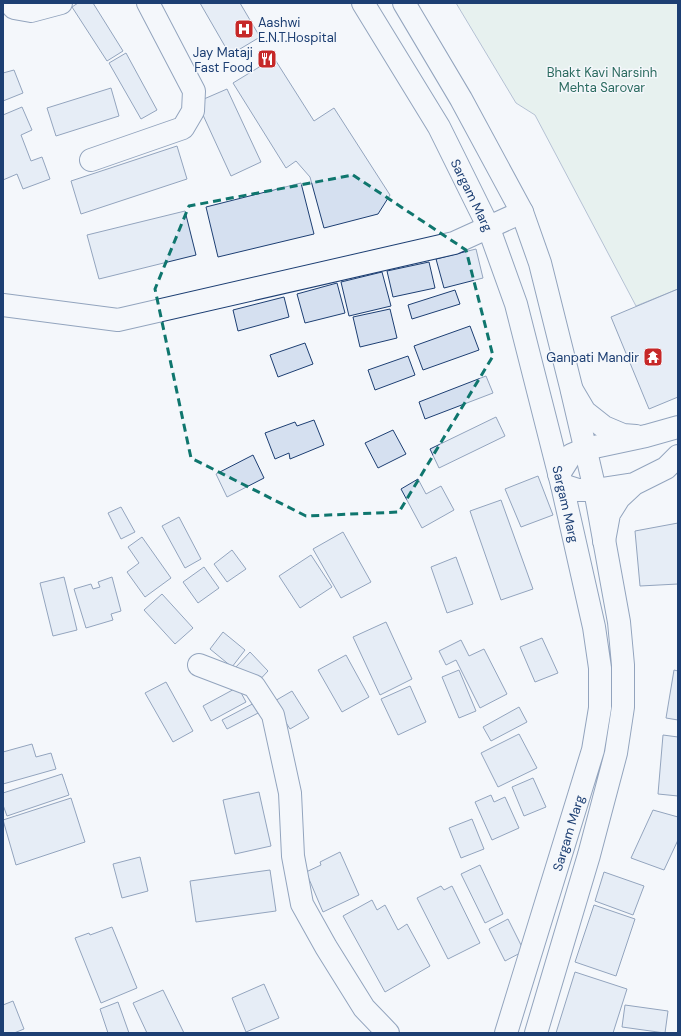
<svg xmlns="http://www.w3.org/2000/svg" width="681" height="1036" viewBox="0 0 681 1036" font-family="'DM Sans',sans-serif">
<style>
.green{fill:#d7e8df;stroke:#687fa3}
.building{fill:#d5e0f0;stroke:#1d3f73}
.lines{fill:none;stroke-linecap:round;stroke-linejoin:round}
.minor-casing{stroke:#1d3f73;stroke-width:24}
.tertiary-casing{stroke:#1d3f73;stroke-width:24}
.secondary-casing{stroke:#1d3f73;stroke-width:24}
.minor{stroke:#f4f7fb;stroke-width:22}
.tertiary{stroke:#f4f7fb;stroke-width:22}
.secondary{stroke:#f4f7fb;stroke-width:22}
.marked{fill:none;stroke:#0f766e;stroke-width:3;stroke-dasharray:8 5;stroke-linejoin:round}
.labels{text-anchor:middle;stroke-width:3;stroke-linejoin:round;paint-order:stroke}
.poi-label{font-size:13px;fill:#1d3f73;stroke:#f4f7fb;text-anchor:end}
.park-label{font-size:13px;fill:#2c6c60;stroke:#f4f7fb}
.street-label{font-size:13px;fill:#1d3f73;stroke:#f4f7fb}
</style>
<rect width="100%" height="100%" fill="#f4f7fb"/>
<!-- green -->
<path class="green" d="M 456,3 L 678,3 L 678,289 L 636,306 L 535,115 L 516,103 Z"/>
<!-- building -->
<path class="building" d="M 78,3 L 93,3 L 123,51 L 107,61 L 72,7 Z
M 200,3 L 240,3 L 260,37 L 230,55 Z
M 126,53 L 157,110 L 141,119 L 109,63 Z
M 274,58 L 314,121 L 334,108 L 390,195 L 378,214 L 324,228 L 310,177 L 296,161 L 286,168 L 233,83 Z
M 14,70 L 23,93 L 3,101 L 3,73 Z
M 111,88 L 119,116 L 56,136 L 47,108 Z
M 227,89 L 261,162 L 231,176 L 197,102 Z
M 22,107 L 32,130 L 21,135 L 31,161 L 42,157 L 50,179 L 23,189 L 17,174 L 3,180 L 3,115 Z
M 177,146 L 187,179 L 81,214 L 71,181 Z
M 301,183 L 314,234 L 218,257 L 206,207 Z
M 185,211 L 196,255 L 99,279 L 87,235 Z
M 476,249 L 483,278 L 444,288 L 436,259 Z
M 429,262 L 435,288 L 393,297 L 387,271 Z
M 382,272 L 391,306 L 349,316 L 341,282 Z
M 337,283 L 345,313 L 305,323 L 297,294 Z
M 678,289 L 678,397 L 649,409 L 611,317 Z
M 455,290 L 460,304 L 412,319 L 408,305 Z
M 284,297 L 289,317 L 238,331 L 233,310 Z
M 390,309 L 397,338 L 360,347 L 353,317 Z
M 470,326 L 479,350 L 423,370 L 414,346 Z
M 305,343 L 313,364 L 278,377 L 270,355 Z
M 408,356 L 415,375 L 375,390 L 368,370 Z
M 486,376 L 493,393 L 425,419 L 419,402 Z
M 496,417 L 505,436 L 439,468 L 430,449 Z
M 314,420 L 324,445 L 290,459 L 289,453 L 275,459 L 265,433 L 295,422 L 297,426 Z
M 393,430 L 406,454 L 378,468 L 365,443 Z
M 253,455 L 264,478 L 227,497 L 216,474 Z
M 538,476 L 553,515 L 521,527 L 505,489 Z
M 418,479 L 426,494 L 441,486 L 454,510 L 422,528 L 401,489 Z
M 501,500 L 533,589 L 501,600 L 470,511 Z
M 121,507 L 135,532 L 121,539 L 108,513 Z
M 179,517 L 201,559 L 185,568 L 162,526 Z
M 678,523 L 678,584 L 640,586 L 635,531 Z
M 343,532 L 371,582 L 341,598 L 313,549 Z
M 142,537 L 171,578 L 145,597 L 127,572 L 139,563 L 128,547 Z
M 232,550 L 246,569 L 227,582 L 214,564 Z
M 311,555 L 332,587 L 300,608 L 279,576 Z
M 456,557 L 473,604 L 447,613 L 431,567 Z
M 204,567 L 219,588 L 198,603 L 183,582 Z
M 64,577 L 77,630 L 53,636 L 40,583 Z
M 112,577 L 121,611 L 111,614 L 113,620 L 86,628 L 74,589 L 91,584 L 93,589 L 100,587 L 98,582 Z
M 162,594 L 193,628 L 175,644 L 144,610 Z
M 386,622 L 412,679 L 380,695 L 353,637 Z
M 223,632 L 245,650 L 232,667 L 210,649 Z
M 542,638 L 558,673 L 535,682 L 520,647 Z
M 461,640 L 469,656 L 484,649 L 507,694 L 480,708 L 456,660 L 446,665 L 439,651 Z
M 250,652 L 268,671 L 254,686 L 235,668 Z
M 346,655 L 369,697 L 342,712 L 318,670 Z
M 459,670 L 476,711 L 459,718 L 442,677 Z
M 674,670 L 678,671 L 678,720 L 666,718 Z
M 166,682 L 193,731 L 173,742 L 145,693 Z
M 410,686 L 426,722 L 398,735 L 381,699 Z
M 238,687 L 246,702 L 211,721 L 203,706 Z
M 292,691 L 309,718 L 290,729 L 273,702 Z
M 260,700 L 264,710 L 227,729 L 222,720 Z
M 519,707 L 527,722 L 491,741 L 483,727 Z
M 519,734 L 537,768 L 498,787 L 481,753 Z
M 663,735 L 678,737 L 678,796 L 658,794 Z
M 32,744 L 36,757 L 51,753 L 56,769 L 3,784 L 3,752 Z
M 62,774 L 69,795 L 7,816 L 3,805 L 3,793 Z
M 533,778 L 546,807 L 524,816 L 512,787 Z
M 259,792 L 271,846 L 235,854 L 223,800 Z
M 491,795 L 494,802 L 505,797 L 519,828 L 492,840 L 475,802 Z
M 71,798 L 85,842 L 16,865 L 3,820 Z
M 653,810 L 678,817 L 678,840 L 664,870 L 631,858 Z
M 472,819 L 484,849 L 461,858 L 449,828 Z
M 340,852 L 359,895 L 323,912 L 306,872 L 321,865 L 320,862 Z
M 140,857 L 148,891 L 122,898 L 113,864 Z
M 480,865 L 503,914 L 485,923 L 461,874 Z
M 270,870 L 276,911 L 196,922 L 190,881 Z
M 604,872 L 644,886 L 633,915 L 595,901 Z
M 441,886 L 444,890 L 452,886 L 480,943 L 448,959 L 417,898 Z
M 372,900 L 377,910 L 385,905 L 398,930 L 407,924 L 430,966 L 385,992 L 343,916 Z
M 594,905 L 635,919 L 616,976 L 575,962 Z
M 508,919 L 524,951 L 505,961 L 489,929 Z
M 112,927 L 137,988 L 101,1003 L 75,938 L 89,933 L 90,935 Z
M 575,972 L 627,989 L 613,1033 L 556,1033 Z
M 264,984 L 279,1018 L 246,1032 L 232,998 Z
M 163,990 L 184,1033 L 147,1033 L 133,1003 Z
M 13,1001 L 24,1029 L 14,1033 L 3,1033 L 3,1005 Z
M 118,1002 L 129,1033 L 108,1033 L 100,1009 Z
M 625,1005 L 668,1011 L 665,1033 L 622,1027 Z"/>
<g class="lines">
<!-- minor casing -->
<g class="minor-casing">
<path id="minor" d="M 10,3 L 14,8 L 31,11 L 61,3
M 91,160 L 183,128 L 193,111 L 194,91 L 148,3
M 3,305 L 118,320 L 454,243 L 522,212
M 199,665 L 254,686 L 273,715 L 290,793 L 293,856 L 302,904 L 326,947 L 364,1008 L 388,1033"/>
</g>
<!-- tertiary casing -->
<g class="tertiary-casing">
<path id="tertiary" d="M 572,390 L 585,412 L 604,427 L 623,435 L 636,436
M 559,474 L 571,455 L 585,449 L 646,436 L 678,427
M 562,485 L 578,490 L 595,490 L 634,484 L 666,468 L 678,456
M 604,541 L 609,514 L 619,498 L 634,484"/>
</g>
<!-- secondary casing -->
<g class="secondary-casing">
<path id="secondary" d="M 363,3 L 439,127 L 488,226 L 516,304 L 562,485 L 594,627 L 600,668 L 600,708 L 593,750 L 506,1033
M 404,3 L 461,99 L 522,212 L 540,263 L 571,387 L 595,490 L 619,622 L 623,665 L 623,707 L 616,753 L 589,855 L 536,1033"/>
</g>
<!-- minor -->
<use href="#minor" class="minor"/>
<!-- tertiary -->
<use href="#tertiary" class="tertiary"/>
<!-- secondary -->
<use href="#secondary" class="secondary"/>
</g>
<!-- marked area -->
<path d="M0 0H681V1036H0ZM 353,175 L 466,250 L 493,356 L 399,512 L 306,516 L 191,458 L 155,289 L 189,206 Z" fill="#f4f7fb" fill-opacity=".55" fill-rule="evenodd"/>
<path class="marked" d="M 353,175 L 466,250 L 493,356 L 399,512 L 306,516 L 191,458 L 155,289 L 189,206 Z"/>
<!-- icons -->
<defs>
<g id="hospital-square" transform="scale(1)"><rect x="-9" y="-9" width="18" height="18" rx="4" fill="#c62828" stroke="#f4f7fb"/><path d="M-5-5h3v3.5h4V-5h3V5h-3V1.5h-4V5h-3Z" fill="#fff"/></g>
<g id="restaurant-square" transform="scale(1)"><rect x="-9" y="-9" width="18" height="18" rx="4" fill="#c62828" stroke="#f4f7fb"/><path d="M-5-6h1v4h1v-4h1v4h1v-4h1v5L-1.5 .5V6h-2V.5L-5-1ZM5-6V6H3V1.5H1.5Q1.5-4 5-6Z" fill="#fff"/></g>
<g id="temple-square" transform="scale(1)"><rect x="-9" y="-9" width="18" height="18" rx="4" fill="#c62828" stroke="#f4f7fb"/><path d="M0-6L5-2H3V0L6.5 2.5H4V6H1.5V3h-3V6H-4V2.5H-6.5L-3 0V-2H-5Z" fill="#fff"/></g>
</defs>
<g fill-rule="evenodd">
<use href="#hospital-square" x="244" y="29"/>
<use href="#restaurant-square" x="267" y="59"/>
<use href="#temple-square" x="653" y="357"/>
</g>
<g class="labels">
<!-- poi labels -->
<g class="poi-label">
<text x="258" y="27" text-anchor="start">Aashwi<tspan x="258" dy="15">E.N.T.Hospital</tspan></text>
<text x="253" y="57">Jay Mataji<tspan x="253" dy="15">Fast Food</tspan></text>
<text x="639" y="362">Ganpati Mandir</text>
</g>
<!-- park labels -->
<g class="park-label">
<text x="602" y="77">Bhakt Kavi Narsinh<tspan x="602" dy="15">Mehta Sarovar</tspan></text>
</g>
<!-- street labels -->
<g class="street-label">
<text transform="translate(472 195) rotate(64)" y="5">Sargam Marg</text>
<text transform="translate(566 504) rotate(77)" y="5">Sargam Marg</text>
<text transform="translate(568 833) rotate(-73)" y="5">Sargam Marg</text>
</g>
</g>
<!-- border -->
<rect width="681" height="1036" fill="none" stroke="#1d3f73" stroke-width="8"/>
</svg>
